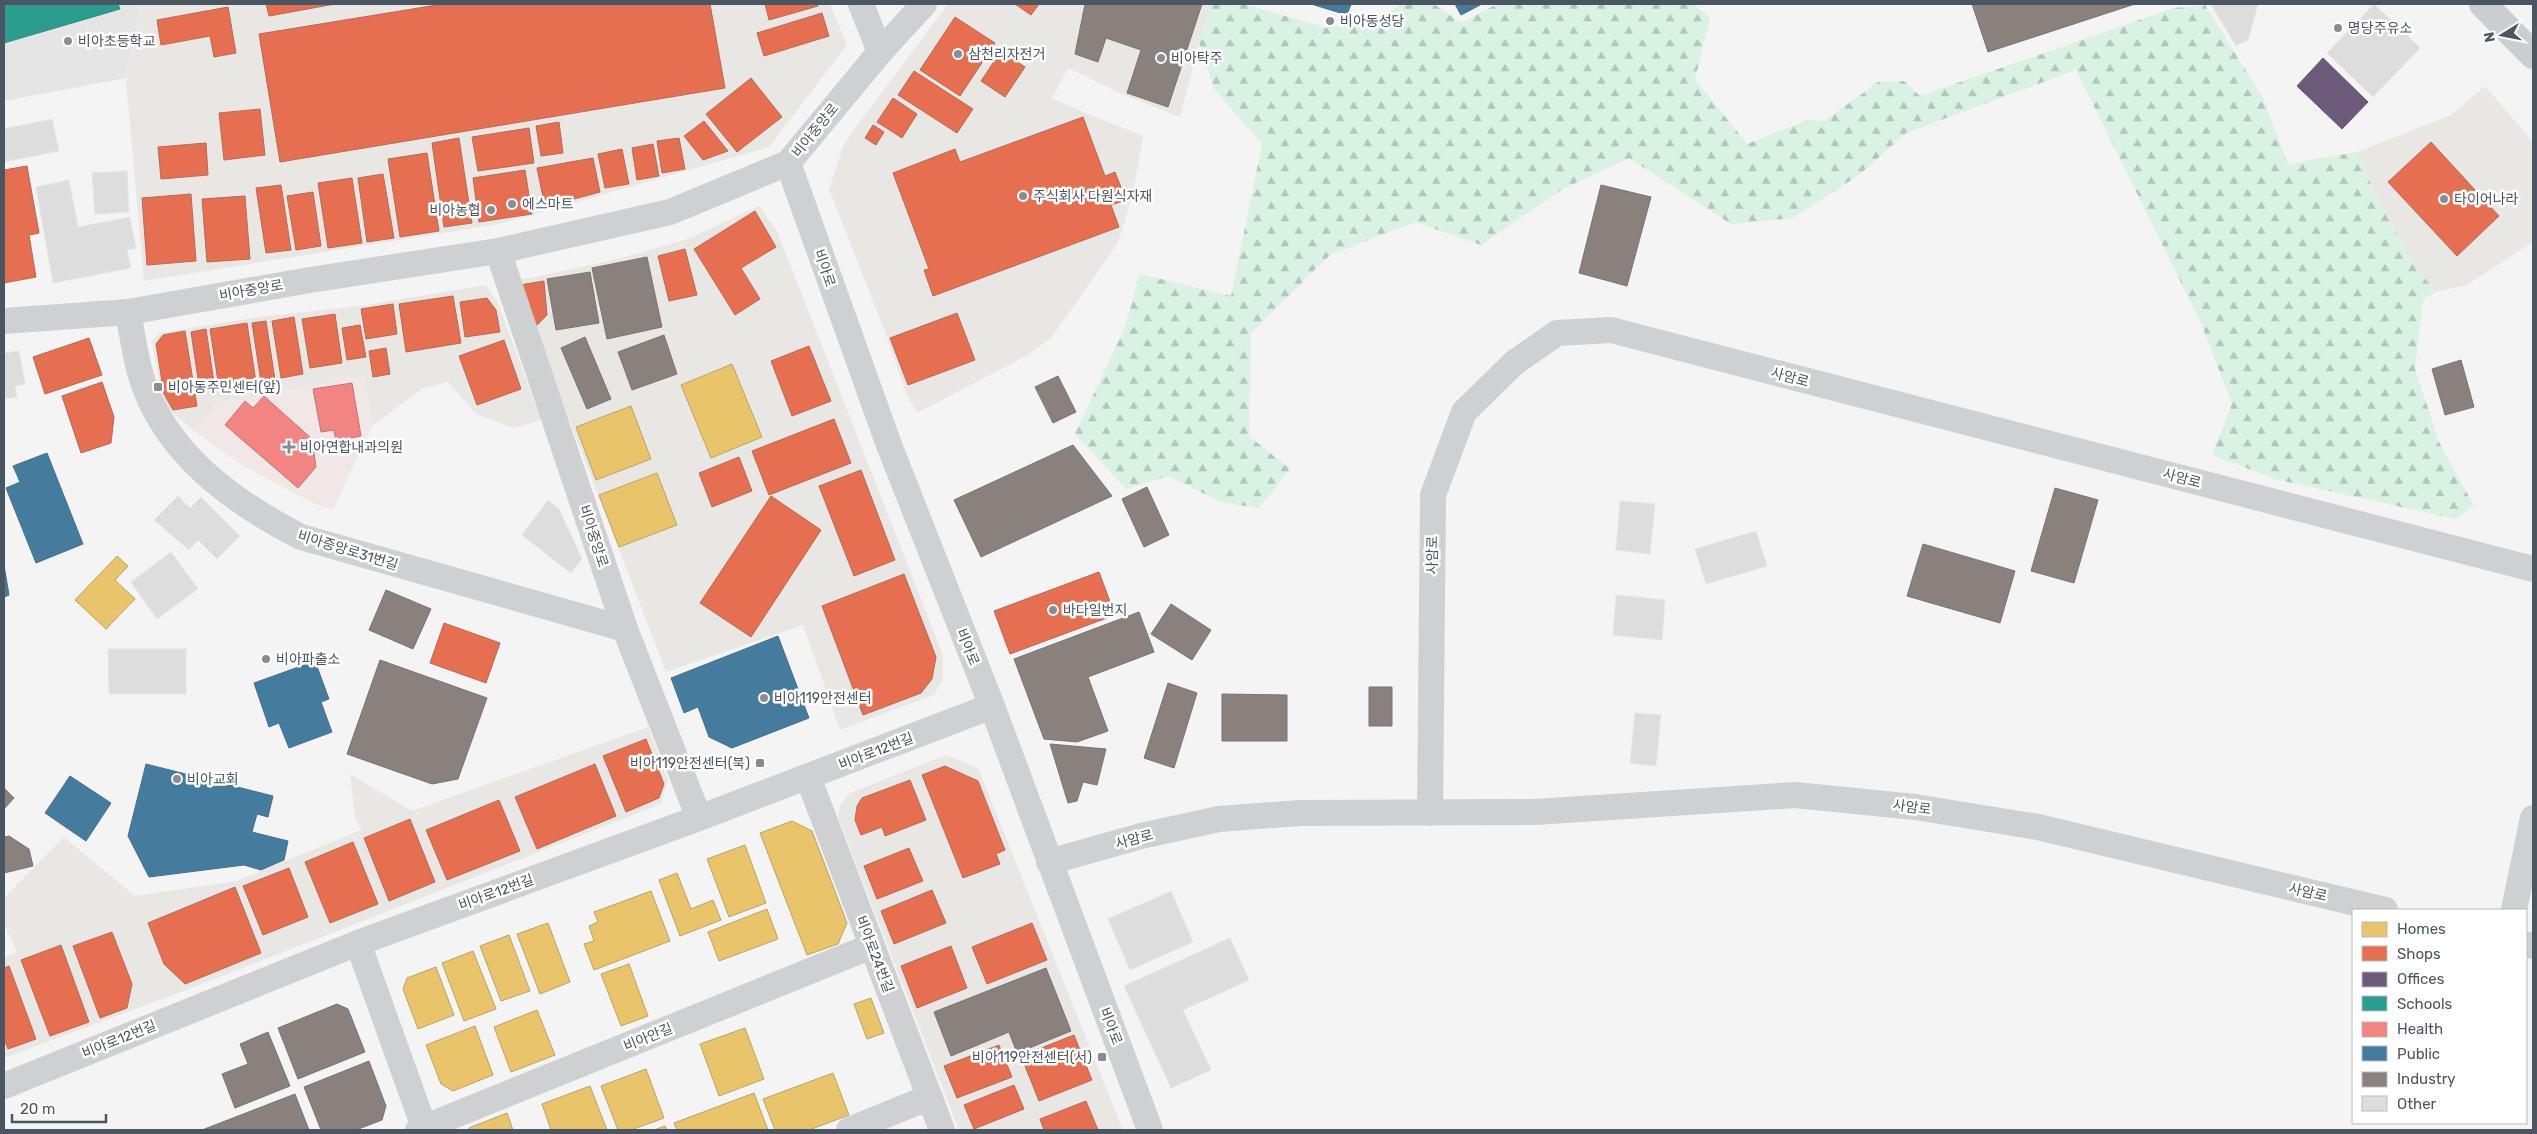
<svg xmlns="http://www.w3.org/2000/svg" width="2537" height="1134" viewBox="0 0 2537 1134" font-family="Rubik,'Noto Sans KR',sans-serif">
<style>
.commercial{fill:#e8e7e3}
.education{fill:#e6e5e6}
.medical{fill:#f1e7e6}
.forest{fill:url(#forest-firs)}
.homes{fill:#e9c46a;stroke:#b9a367}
.shops{fill:#e76f51;stroke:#b86856}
.offices{fill:#6d597a;stroke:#625872}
.schools{fill:#2a9d8f;stroke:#348881}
.health{fill:#f28482;stroke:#c07678}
.public{fill:#457b9d;stroke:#46708b}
.industry{fill:#8a817c;stroke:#777474}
.building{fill:#ddddde;stroke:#e5e6e7}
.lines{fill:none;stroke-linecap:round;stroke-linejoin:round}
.street{stroke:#ced0d2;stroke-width:26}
.primary{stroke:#caced1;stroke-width:28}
.poi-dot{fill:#868d94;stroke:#fff;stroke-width:2}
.labels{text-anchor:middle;stroke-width:5;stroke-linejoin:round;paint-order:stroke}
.poi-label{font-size:14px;fill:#4a5661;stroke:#fff;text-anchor:start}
.street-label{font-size:14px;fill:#4a5661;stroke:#fff}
</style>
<defs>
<pattern id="forest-firs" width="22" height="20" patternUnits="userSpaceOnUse" patternTransform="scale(1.25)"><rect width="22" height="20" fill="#d9f2e3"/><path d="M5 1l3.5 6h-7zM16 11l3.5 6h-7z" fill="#b2c7bb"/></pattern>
</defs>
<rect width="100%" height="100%" fill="#f4f4f4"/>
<!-- commercial -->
<path class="commercial" d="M 140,4 L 830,4 L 847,45 L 769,147 L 499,224 L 144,281 L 126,79 Z
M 948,4 L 1212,4 L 1199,43 L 1180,117 L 1122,94 L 1068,68 L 1052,99 L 1143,136 L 1133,193 L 1118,243 L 1052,337 L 1028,355 L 917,413 L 906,393 L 885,332 L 829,189 L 842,149 L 850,135 Z
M 2485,86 L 2533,142 L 2533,242 L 2467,285 L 2436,292 L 2411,261 L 2374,192 L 2357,152 L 2451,115 Z
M 759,206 L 777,231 L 943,655 L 943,679 L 934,695 L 840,730 L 803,625 L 666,672 L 516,281 L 618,259 L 688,239 Z
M 486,285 L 498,303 L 541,420 L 514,428 L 476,414 L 448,382 L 423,388 L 372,426 L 364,377 L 217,403 L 193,430 L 169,410 L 161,392 L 152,342 L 159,333 L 266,316 L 360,306 Z
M 648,727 L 668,780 L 661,804 L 181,992 L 4,1058 L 4,958 L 17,952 L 4,924 L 4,898 L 64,837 L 135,896 L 237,881 L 361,830 L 355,817 L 350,774 L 412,811 Z
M 946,755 L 978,768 L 1123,1130 L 959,1130 L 838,817 L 841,804 L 850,793 Z"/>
<!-- education -->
<path class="education" d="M 4,4 L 140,4 L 126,78 L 4,101 Z"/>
<!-- medical -->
<path class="medical" d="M 364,377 L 372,426 L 333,510 L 315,504 L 240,464 L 193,430 L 217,403 Z"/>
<!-- forest -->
<path class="forest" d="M 1212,4 L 1244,4 L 1327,28 L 1385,15 L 1401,4 L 1434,4 L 1461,23 L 1497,4 L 1694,4 L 1710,18 L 1695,79 L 1747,144 L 1805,121 L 1826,120 L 1878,82 L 1904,81 L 1920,96 L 2174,8 L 2205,5 L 2263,98 L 2288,164 L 2357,152 L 2374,192 L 2411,261 L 2436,292 L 2423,299 L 2415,369 L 2439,442 L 2474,506 L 2455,519 L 2275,479 L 2212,455 L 2232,404 L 2201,323 L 2076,70 L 1906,133 L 1859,175 L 1793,218 L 1731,224 L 1629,158 L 1563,189 L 1481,245 L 1415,222 L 1330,255 L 1251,333 L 1249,436 L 1290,469 L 1259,508 L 1223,503 L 1168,476 L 1126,489 L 1075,434 L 1125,327 L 1140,274 L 1231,296 L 1262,144 L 1214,89 L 1199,43 Z"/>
<!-- homes -->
<path class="homes" d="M 732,364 L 762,437 L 711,458 L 681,385 Z
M 631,406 L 651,459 L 596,480 L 576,427 Z
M 657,473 L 677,525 L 619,547 L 599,495 Z
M 117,556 L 128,566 L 115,580 L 135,599 L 106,629 L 75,600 Z
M 792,821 L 812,831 L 847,923 L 838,944 L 807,955 L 760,833 Z
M 745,845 L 766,903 L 729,917 L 707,859 Z
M 677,873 L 691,909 L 713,900 L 721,920 L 680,936 L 659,880 Z
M 651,891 L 670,941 L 594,970 L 584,944 L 594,941 L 589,926 L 598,922 L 594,912 Z
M 767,909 L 778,939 L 719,961 L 708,932 Z
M 548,923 L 570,982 L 540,994 L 517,934 Z
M 509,935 L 530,991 L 501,1001 L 480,946 Z
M 473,951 L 496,1009 L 464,1021 L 442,963 Z
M 629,964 L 648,1016 L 621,1026 L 601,974 Z
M 436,967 L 454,1015 L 418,1029 L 403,989 L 407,978 Z
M 871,998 L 884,1033 L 867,1039 L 854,1004 Z
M 537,1010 L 555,1055 L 511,1072 L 494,1027 Z
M 475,1026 L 493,1075 L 453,1091 L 441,1084 L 426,1045 Z
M 745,1028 L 764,1079 L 719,1096 L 700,1044 Z
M 646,1069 L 664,1118 L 631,1130 L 618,1130 L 601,1086 Z
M 833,1073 L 849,1115 L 809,1130 L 775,1130 L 763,1099 Z
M 590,1086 L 607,1130 L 551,1130 L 542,1104 Z
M 754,1093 L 768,1130 L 677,1130 L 674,1123 Z
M 507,1113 L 513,1130 L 468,1130 L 469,1128 Z
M 665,1126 L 667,1130 L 654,1130 Z"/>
<!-- shops -->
<path class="shops" d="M 266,4 L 335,4 L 269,16 Z
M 443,4 L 710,4 L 725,88 L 280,162 L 259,34 Z
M 765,4 L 818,4 L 818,6 L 769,20 Z
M 1015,4 L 1039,4 L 1031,15 Z
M 228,7 L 236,53 L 214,57 L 210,36 L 161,45 L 157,20 Z
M 822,13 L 829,36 L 764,56 L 757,33 Z
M 955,17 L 995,43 L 960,96 L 920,70 Z
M 1001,51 L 1025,67 L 1005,97 L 981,81 Z
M 914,71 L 973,109 L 957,133 L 898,95 Z
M 751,78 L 782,117 L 737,152 L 706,114 Z
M 893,98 L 917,114 L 902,138 L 877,122 Z
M 260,109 L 265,155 L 224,160 L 219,113 Z
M 1083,117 L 1105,176 L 1115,172 L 1126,200 L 1111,205 L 1119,227 L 933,296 L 924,270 L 929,269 L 893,173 L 955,149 L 960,162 Z
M 704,121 L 728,151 L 703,160 L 684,136 Z
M 559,122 L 563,153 L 541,156 L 536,126 Z
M 873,125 L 884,132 L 876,145 L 865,138 Z
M 529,128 L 534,163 L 478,171 L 472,137 Z
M 459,138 L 472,223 L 444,227 L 432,143 Z
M 679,138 L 685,169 L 662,173 L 657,141 Z
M 2431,142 L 2499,216 L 2457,256 L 2388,182 Z
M 206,143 L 208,175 L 161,179 L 158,147 Z
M 653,144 L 659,176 L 637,180 L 632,148 Z
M 622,149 L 629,184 L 605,188 L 598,154 Z
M 427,153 L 439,231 L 400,237 L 388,159 Z
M 593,158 L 600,192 L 545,207 L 537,168 Z
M 27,166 L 39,233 L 29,235 L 36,277 L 4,283 L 4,170 Z
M 525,170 L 532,214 L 479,222 L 473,178 Z
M 383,174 L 394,238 L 367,242 L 358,178 Z
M 352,178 L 362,243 L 328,248 L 318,183 Z
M 281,185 L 291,250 L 266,253 L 256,188 Z
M 313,192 L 321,246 L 296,250 L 287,196 Z
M 191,194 L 196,261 L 147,265 L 142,198 Z
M 245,196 L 250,259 L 207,262 L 202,199 Z
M 755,211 L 776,247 L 741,268 L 760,299 L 735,315 L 694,249 Z
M 685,249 L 697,295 L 669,301 L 658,256 Z
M 544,281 L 547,315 L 534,328 L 520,285 Z
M 453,296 L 461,343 L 406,352 L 399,304 Z
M 487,298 L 496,310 L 500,332 L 465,337 L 460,302 Z
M 393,304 L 397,334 L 366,339 L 361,309 Z
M 957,313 L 975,360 L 908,385 L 890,338 Z
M 335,314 L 342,363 L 310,368 L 302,319 Z
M 294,317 L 303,374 L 281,378 L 272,321 Z
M 266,321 L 275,380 L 261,382 L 252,323 Z
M 247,323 L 256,382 L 219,388 L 210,329 Z
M 360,325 L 366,357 L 347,360 L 342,328 Z
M 206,329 L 215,389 L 200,392 L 191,332 Z
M 185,331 L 197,406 L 173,410 L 164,394 L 156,344 L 163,335 Z
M 89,338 L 102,375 L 45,394 L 33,357 Z
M 504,340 L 521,389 L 477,405 L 459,356 Z
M 809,346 L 831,401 L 792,416 L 771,361 Z
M 386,348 L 390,374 L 373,377 L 369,351 Z
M 102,382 L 114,417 L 111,443 L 81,453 L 62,396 Z
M 834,419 L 851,463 L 769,495 L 752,451 Z
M 739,457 L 752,491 L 712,507 L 699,473 Z
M 861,470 L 895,560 L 854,576 L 819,486 Z
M 771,496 L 821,530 L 751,637 L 700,603 Z
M 1099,572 L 1115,615 L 1010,654 L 994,611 Z
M 904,574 L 936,657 L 932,679 L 921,693 L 863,715 L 822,606 Z
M 444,623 L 500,643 L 486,683 L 430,663 Z
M 646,739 L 664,784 L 659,798 L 626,812 L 603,756 Z
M 595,764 L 616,816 L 537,849 L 515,797 Z
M 945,766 L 978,781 L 1005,850 L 996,854 L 1000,864 L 963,878 L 922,775 Z
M 910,780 L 926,820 L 885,836 L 882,827 L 861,835 L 855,820 L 857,806 L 862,798 Z
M 499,800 L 520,851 L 447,880 L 426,830 Z
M 410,819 L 435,882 L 389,901 L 364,838 Z
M 353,842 L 378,904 L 330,923 L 305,862 Z
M 909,848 L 923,881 L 877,899 L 864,866 Z
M 289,868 L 308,917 L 263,935 L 243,886 Z
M 235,887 L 261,953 L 185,984 L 164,964 L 148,923 Z
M 932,890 L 946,923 L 894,944 L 881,911 Z
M 1032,923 L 1047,960 L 987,984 L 972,947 Z
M 112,932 L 132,984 L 127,1008 L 100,1018 L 73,946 Z
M 61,945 L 89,1022 L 50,1036 L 21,960 Z
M 951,946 L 967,988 L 917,1008 L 901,966 Z
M 9,966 L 36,1039 L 8,1049 L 4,1039 L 4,968 Z
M 1074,1035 L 1092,1080 L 1039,1101 L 1021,1056 Z
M 999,1045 L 1012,1077 L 957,1098 L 944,1066 Z
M 1014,1085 L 1024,1109 L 974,1129 L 964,1105 Z
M 1086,1101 L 1098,1130 L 1044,1130 L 1040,1119 Z"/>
<!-- offices -->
<path class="offices" d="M 2323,58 L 2368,102 L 2342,129 L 2297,86 Z"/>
<!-- schools -->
<path class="schools" d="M 4,4 L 118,4 L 120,9 L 4,43 Z"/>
<!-- health -->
<path class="health" d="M 352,383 L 361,436 L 336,441 L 334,430 L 321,432 L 313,389 Z
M 264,396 L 312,439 L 316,467 L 298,488 L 225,425 L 245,401 L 253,408 Z"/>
<!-- public -->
<path class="public" d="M 1311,4 L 1351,4 L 1347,15 Z
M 1455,4 L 1482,4 L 1461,15 Z
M 47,453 L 83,544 L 36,563 L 6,488 L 20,482 L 13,466 Z
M 4,565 L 9,595 L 4,597 Z
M 778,636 L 809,718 L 732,748 L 709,737 L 698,707 L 684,713 L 671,678 Z
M 315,661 L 329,699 L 321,702 L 332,732 L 289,748 L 279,723 L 269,727 L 254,683 Z
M 146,764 L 273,796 L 268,817 L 257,814 L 252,832 L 288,841 L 284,860 L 261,870 L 244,865 L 149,877 L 128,836 Z
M 70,776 L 111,803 L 86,841 L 45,813 Z"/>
<!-- industry -->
<path class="industry" d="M 1085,4 L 1202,4 L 1168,107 L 1127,93 L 1141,50 L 1106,38 L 1098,62 L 1075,54 Z
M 1972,4 L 2135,4 L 1988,52 Z
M 1601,185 L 1651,197 L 1627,286 L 1579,273 Z
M 647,257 L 662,327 L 607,339 L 592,268 Z
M 590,272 L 599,323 L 556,330 L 547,279 Z
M 664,335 L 677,374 L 632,390 L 618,352 Z
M 585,337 L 611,399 L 587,409 L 561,348 Z
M 2461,360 L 2474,407 L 2445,415 L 2432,369 Z
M 1058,376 L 1076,412 L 1053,423 L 1035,387 Z
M 1073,445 L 1112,496 L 981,557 L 954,500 Z
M 1147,487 L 1169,535 L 1144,547 L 1122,499 Z
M 2055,488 L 2098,500 L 2074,583 L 2031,571 Z
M 1923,544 L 2015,571 L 2000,623 L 1907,596 Z
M 386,590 L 431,609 L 413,649 L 369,630 Z
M 1171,604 L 1211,630 L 1192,660 L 1151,634 Z
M 1139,612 L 1154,652 L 1088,677 L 1108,731 L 1077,742 L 1044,739 L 1014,659 Z
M 380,660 L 487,698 L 458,779 L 432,784 L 347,754 Z
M 1168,683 L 1197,693 L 1174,768 L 1144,758 Z
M 1369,687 L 1392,687 L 1392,726 L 1369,726 Z
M 1222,694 L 1287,695 L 1287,741 L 1222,741 Z
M 1050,744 L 1106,749 L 1097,785 L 1083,782 L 1077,801 L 1068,803 Z
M 4,788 L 14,798 L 4,809 Z
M 9,836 L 29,849 L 33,866 L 4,873 L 4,837 Z
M 1046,968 L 1071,1031 L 1017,1053 L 1009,1032 L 951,1056 L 934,1012 Z
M 337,1004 L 348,1009 L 365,1052 L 298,1079 L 278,1028 Z
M 268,1032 L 290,1086 L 235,1108 L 222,1074 L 248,1064 L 240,1044 Z
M 369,1061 L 386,1106 L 382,1120 L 356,1130 L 321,1130 L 304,1087 Z
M 295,1094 L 309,1130 L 202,1130 Z"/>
<!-- building -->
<path class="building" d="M 2215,4 L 2258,4 L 2248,40 L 2236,46 L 2212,6 Z
M 2374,4 L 2420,48 L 2373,97 L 2327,53 Z
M 52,119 L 59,151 L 4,162 L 4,129 Z
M 127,171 L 129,212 L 95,214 L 92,173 Z
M 69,180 L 78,227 L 130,217 L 136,248 L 127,250 L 131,268 L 53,283 L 36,187 Z
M 19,351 L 25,384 L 15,386 L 17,397 L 4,399 L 4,353 Z
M 178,496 L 190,508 L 201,497 L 240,536 L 217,559 L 198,540 L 189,550 L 154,520 Z
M 548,500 L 559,509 L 582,559 L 571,573 L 522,535 Z
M 1620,501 L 1655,504 L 1650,554 L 1616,550 Z
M 1756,531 L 1767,566 L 1706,584 L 1695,549 Z
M 171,552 L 198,589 L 157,619 L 131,582 Z
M 1616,595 L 1665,600 L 1662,640 L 1613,635 Z
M 108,649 L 186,649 L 186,694 L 109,694 Z
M 1635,713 L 1661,715 L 1656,766 L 1630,763 Z
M 1171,891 L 1193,942 L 1130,970 L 1108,919 Z
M 1230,938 L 1249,980 L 1183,1010 L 1211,1070 L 1171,1088 L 1124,986 Z"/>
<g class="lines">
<!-- street -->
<path class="street" d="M 861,4 L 880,52
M 788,163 L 889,445 L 992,706 L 1150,1130
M 498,251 L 625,629 L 699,818
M 128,312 C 132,333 135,355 141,376 C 164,453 233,502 301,537 L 625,629
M 4,321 L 128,312 L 310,280 L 498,251 L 670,212 L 788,163 L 880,52 L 924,4
M 808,777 L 942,1130
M 1430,813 L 1433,495 L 1464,412 L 1514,363 L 1557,333 L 1611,330 L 2533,569
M 1049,862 L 1141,836 L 1219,819 L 1300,813 L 1535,812 L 1795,795 L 1915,807 L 2038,827 L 2385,910
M 2514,910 L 2533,818
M 358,943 L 425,1130
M 2526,944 L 2533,946
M 4,1086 L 358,943 L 699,818 L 992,706
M 418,1130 L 872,946
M 849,1130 L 930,1097"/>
<!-- primary -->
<path class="primary" d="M 2483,4 L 2533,55"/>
</g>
<!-- markers -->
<g class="poi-dot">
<circle cx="1330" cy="21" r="5"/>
<circle cx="2338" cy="28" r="5"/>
<circle cx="68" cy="41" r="5"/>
<circle cx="958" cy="54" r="5"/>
<circle cx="1161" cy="58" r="5"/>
<circle cx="1023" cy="196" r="5"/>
<circle cx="2444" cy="199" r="5"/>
<circle cx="512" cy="204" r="5"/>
<circle cx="491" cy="210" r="5"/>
<rect x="153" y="382" width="10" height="10" rx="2.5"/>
<path d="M286.5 439.5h5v5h5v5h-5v5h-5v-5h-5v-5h5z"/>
<circle cx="1053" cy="610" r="5"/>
<circle cx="266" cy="659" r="5"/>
<circle cx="764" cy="698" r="5"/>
<rect x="755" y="758" width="10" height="10" rx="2.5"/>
<circle cx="177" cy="779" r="5"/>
<rect x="1097" y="1052" width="10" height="10" rx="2.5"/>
</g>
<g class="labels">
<!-- poi labels -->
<g class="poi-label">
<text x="1340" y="26">비아동성당</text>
<text x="2348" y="33">명당주유소</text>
<text x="78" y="46">비아초등학교</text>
<text x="968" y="59">삼천리자전거</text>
<text x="1171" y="63">비아탁주</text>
<text x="1033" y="201">주식회사 다원식자재</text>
<text x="2454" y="204">타이어나라</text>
<text x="522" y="209">에스마트</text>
<text x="481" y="215" text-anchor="end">비아농협</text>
<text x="168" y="392">비아동주민센터(앞)</text>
<text x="300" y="452">비아연합내과의원</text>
<text x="1063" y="615">바다일번지</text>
<text x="276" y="664">비아파출소</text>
<text x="774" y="703">비아119안전센터</text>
<text x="750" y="768" text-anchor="end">비아119안전센터(북)</text>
<text x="187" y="784">비아교회</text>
<text x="1092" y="1062" text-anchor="end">비아119안전센터(서)</text>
</g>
<!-- street labels -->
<g class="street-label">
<text transform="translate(815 130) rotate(-51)" y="5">비아중앙로</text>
<text transform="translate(825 268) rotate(71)" y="5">비아로</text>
<text transform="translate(251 290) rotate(-10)" y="5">비아중앙로</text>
<text transform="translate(1790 377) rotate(15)" y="5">사암로</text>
<text transform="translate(2182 478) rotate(15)" y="5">사암로</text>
<text transform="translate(594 536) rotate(72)" y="5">비아중앙로</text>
<text transform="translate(348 550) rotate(17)" y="5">비아중앙로31번길</text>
<text transform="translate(1432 555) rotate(-89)" y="5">사암로</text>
<text transform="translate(968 647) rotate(68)" y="5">비아로</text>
<text transform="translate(876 751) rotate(-21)" y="5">비아로12번길</text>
<text transform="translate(1912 807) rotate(7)" y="5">사암로</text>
<text transform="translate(1134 839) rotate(-15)" y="5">사암로</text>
<text transform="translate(496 892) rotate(-20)" y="5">비아로12번길</text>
<text transform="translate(2308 892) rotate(13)" y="5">사암로</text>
<text transform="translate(875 954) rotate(69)" y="5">비아로24번길</text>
<text transform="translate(1111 1026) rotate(69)" y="5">비아로</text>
<text transform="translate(648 1037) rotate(-22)" y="5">비아안길</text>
<text transform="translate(119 1039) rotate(-22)" y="5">비아로12번길</text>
</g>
</g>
<!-- border -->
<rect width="2537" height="1134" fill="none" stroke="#4a5661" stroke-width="10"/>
<!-- legend -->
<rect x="2352" y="909" width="175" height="215" fill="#ffffff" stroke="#b7bbc0"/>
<rect x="2362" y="922" width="25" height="15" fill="#e9c46a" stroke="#b7bbc0"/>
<text x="2397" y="934" font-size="15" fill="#4a5661">Homes</text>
<rect x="2362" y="946" width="25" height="15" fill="#e76f51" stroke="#b7bbc0"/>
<text x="2397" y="959" font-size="15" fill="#4a5661">Shops</text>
<rect x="2362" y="972" width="25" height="15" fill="#6d597a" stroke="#b7bbc0"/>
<text x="2397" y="984" font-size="15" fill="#4a5661">Offices</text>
<rect x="2362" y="996" width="25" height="15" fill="#2a9d8f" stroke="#b7bbc0"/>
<text x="2397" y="1009" font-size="15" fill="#4a5661">Schools</text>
<rect x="2362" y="1022" width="25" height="15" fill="#f28482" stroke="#b7bbc0"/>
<text x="2397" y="1034" font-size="15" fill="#4a5661">Health</text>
<rect x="2362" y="1046" width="25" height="15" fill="#457b9d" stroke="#b7bbc0"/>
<text x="2397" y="1059" font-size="15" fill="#4a5661">Public</text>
<rect x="2362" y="1072" width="25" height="15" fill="#8a817c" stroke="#b7bbc0"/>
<text x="2397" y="1084" font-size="15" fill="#4a5661">Industry</text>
<rect x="2362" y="1096" width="25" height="15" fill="#ddddde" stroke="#b7bbc0"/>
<text x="2397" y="1109" font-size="15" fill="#4a5661">Other</text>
<!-- north arrow -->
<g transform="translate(2502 35) rotate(260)" stroke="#ffffff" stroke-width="4" paint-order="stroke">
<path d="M0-4L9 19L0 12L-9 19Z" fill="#4a5661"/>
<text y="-8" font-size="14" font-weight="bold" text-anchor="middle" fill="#4a5661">N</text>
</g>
<!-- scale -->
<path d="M12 1114v8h94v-8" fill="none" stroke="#4a5661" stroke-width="2.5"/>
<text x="20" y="1114" font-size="15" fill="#4a5661" stroke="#ffffff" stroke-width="4" paint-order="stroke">20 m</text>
</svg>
